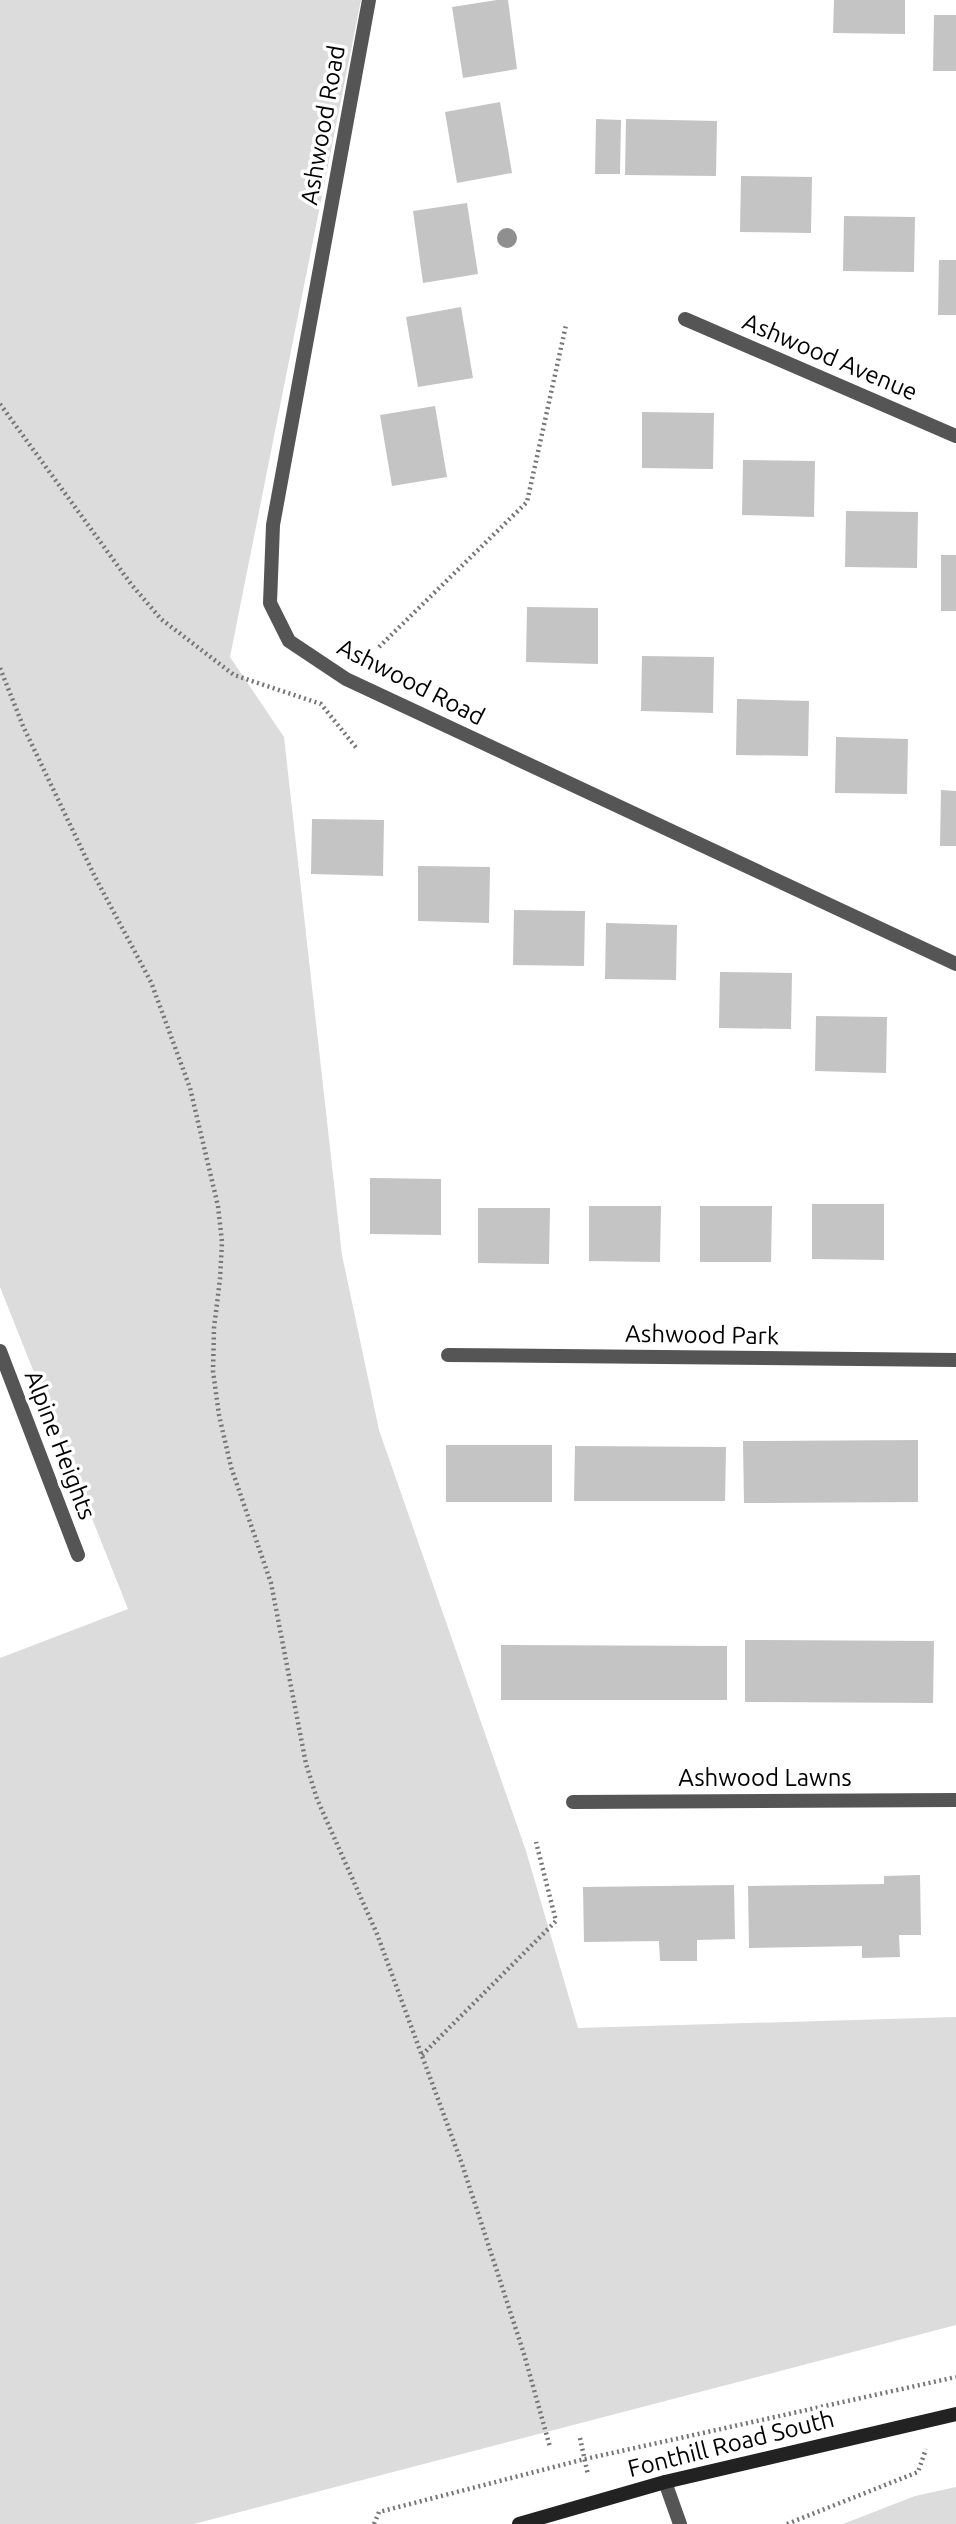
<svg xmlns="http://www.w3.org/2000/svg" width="956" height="2524" viewBox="0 0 956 2524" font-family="Ubuntu,sans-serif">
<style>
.green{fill:#dcdcdc}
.building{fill:#c4c4c4}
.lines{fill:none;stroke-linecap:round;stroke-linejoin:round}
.path{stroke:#777;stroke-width:4.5;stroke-dasharray:2 3.5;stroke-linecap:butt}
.street{stroke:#555;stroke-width:14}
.secondary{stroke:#222;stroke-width:14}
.tree{fill:#8f8f8f}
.labels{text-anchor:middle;stroke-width:7;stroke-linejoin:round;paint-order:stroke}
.street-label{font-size:24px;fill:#000;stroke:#fff}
</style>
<rect width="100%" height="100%" fill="#fff"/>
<!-- green -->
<path class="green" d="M 0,0 L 361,0 L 230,657 L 284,737 L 342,1255 L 379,1430 L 526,1851 L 578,2028 L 956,2017 L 956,2325 L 194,2524 L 0,2524 L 0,1658 L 128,1609 L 0,1287 Z
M 956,2487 L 956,2524 L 843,2524 L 915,2496 Z"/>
<!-- building -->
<path class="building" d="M 497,0 L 508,0 L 517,69 L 463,78 L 452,7 Z
M 834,0 L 905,0 L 905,34 L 833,33 Z
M 934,15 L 956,15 L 956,71 L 933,71 Z
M 500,102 L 512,173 L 457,183 L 445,112 Z
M 596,119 L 621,120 L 620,174 L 595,174 Z
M 626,119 L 717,121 L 716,176 L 625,175 Z
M 741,176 L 812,177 L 811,233 L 740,232 Z
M 467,203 L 478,274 L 423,283 L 413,211 Z
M 844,216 L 915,217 L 914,272 L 843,271 Z
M 939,260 L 956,260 L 956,315 L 938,315 Z
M 461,307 L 473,378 L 418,387 L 406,317 Z
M 435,406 L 447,477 L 392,486 L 380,415 Z
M 642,412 L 714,413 L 713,469 L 642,468 Z
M 743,460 L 815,461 L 814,517 L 742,515 Z
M 846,511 L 918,512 L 917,568 L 845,567 Z
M 941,555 L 956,555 L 956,611 L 941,611 Z
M 527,607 L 598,608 L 598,664 L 526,662 Z
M 642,656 L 714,657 L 713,713 L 641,711 Z
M 737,699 L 809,701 L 808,756 L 736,755 Z
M 836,737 L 908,739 L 907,794 L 835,793 Z
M 941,790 L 956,791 L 956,846 L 940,846 Z
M 312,819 L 384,820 L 383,876 L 311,874 Z
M 418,866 L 490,867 L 489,923 L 418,921 Z
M 514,910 L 585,911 L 584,966 L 513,965 Z
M 606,923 L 677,925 L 676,980 L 605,979 Z
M 720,972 L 792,973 L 791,1029 L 719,1028 Z
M 816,1016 L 887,1017 L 886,1073 L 815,1071 Z
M 370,1178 L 441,1179 L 441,1235 L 370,1234 Z
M 812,1204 L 884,1204 L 884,1260 L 812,1259 Z
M 589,1206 L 661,1206 L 660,1262 L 589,1261 Z
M 700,1206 L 772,1206 L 771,1262 L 700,1262 Z
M 478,1208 L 550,1208 L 549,1264 L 478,1263 Z
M 918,1440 L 918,1502 L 744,1503 L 743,1441 Z
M 446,1445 L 552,1445 L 552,1502 L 446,1502 Z
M 575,1446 L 726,1447 L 725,1501 L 574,1501 Z
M 745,1640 L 934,1641 L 933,1703 L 745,1702 Z
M 501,1645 L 727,1646 L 727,1700 L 501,1700 Z
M 920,1875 L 921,1935 L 899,1935 L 900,1957 L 862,1958 L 862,1946 L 749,1948 L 748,1886 L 884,1884 L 884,1876 Z
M 734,1885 L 735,1939 L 697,1940 L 697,1961 L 660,1961 L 659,1941 L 584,1942 L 583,1887 Z"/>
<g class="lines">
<!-- path -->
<path class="path" d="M 0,404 L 131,584 L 161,619 L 234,675 L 321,704 L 358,750
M 379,647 L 527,502 L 566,325
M 0,668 L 23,726 L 95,877 L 151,982 L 190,1088 L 218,1206 L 222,1242 L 220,1279 L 214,1328 L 213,1371 L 219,1415 L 231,1467 L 271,1583 L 306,1764 L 317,1799 L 377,1934 L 462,2164 L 524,2354 L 550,2447
M 422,2055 L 556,1921 L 536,1842
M 580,2438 L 588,2475
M 374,2524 L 379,2512 L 585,2459 L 956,2377
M 787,2524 L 918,2472 L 926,2449"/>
<!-- street -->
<path class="street" d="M 369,0 L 273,525 L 270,603 L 289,641 L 346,679 L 956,964
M 685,319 L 956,436
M 0,1351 L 78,1555
M 448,1355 L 956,1360
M 573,1802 L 956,1800
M 665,2482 L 680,2524"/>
<!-- secondary -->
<path class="secondary" d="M 519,2524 L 665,2482 L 956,2414"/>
</g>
<!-- trees -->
<circle class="tree" cx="507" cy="238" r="10"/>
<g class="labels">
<!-- street labels -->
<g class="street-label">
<text transform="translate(323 125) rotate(-80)" y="8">Ashwood Road</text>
<text transform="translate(830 357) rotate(23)" y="8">Ashwood Avenue</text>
<text transform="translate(411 682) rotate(27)" y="8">Ashwood Road</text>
<text transform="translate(702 1335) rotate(1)" y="8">Ashwood Park</text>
<text transform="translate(60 1445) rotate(69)" y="8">Alpine Heights</text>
<text x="765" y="1786">Ashwood Lawns</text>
<text transform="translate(731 2444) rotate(-14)" y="8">Fonthill Road South</text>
</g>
</g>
</svg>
